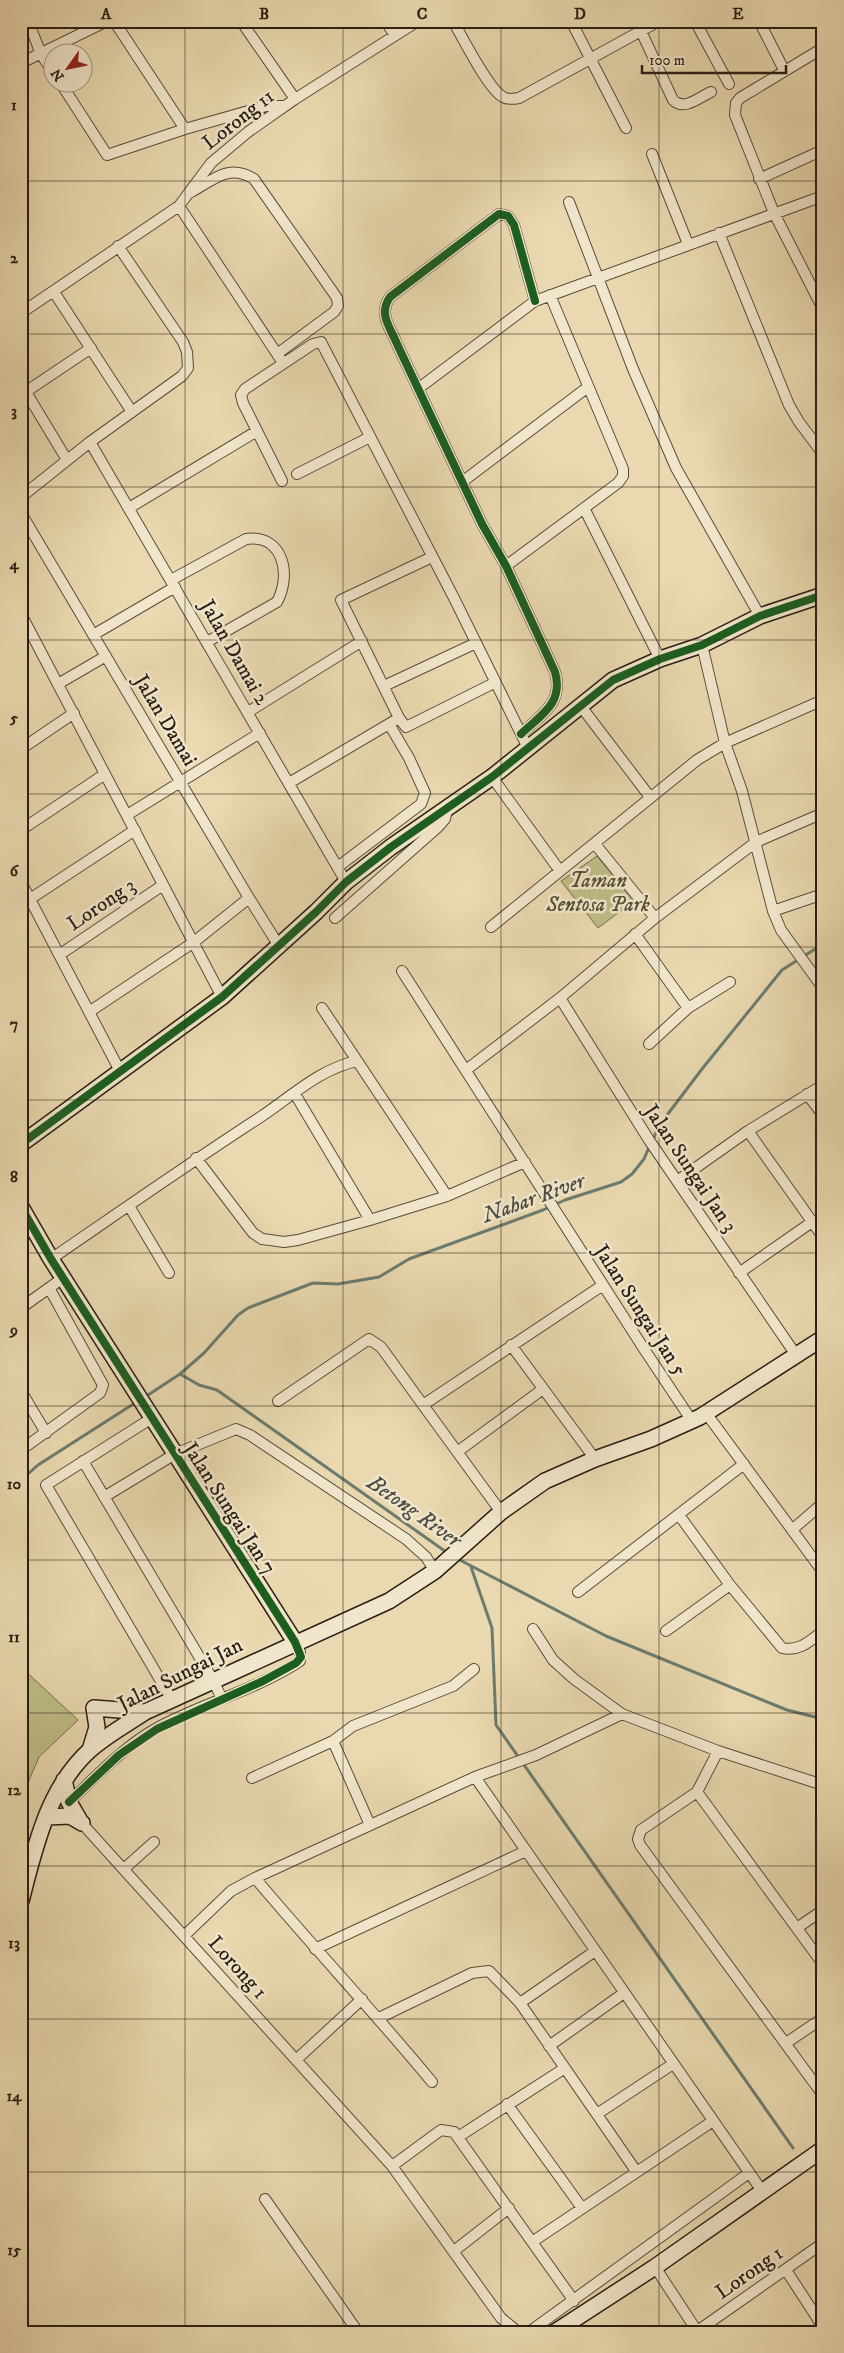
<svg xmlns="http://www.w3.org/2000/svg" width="844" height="2353" viewBox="0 0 844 2353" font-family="'IM FELL DW Pica',serif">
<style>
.green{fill:#bfbd86;stroke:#746e4d}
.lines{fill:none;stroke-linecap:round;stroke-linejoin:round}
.stream{stroke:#6b7c6f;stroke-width:3}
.street-casing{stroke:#584d3b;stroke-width:12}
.secondary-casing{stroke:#281e14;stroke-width:18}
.street{stroke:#f1e6cc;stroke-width:10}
.secondary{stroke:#f1e6cc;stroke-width:15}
.cycleway-casing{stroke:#f1e6cc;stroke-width:11}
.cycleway{stroke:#1b5e20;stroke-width:8}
.grid{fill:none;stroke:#281e14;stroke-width:1;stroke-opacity:0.55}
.labels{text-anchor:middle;stroke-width:5;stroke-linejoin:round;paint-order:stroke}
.street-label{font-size:21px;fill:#281e14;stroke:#f1e6cc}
.park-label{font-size:21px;font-style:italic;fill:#554e36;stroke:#f1e6cc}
.water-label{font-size:22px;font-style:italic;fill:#4a4d42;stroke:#f1e6cc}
.neatline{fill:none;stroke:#281e14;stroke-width:2}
.grid-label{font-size:16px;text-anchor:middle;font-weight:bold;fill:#281e14}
</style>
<rect width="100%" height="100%" fill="#ead9b0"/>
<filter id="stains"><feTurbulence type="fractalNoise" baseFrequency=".004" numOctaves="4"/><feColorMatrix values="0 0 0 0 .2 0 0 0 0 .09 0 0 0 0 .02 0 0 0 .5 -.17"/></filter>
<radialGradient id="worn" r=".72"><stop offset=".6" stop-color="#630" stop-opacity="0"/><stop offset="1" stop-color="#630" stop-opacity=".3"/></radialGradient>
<!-- green -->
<path class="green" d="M 597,856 L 634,901 L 598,928 L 561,881 Z
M 21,1667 L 78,1720 L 39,1757 L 21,1799 Z"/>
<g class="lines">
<!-- stream -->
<path class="stream" d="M 653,1140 L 658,1127 L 702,1069 L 782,970 L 823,944
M 180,1374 L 199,1385 L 217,1390 L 449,1554
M 145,1397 L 180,1374 L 204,1353 L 238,1315 L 248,1308 L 313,1283 L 338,1284 L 379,1277 L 409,1259 L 543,1210 L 565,1200 L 621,1182 L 632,1174 L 644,1159 L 650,1145
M 21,1480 L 38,1465 L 138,1401
M 456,1558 L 606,1636 L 787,1710 L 823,1719
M 471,1567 L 492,1628 L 496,1725 L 793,2148"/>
<!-- street casing -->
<g class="street-casing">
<path id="street" d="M 28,21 L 41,54 L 52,71
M 114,21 L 185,129
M 241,21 L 295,99
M 385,21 L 395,35
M 453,21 C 463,38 488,89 503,97 C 508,100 514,99 519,98 L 659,21
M 571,21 L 626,128
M 695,21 L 729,84
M 759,21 L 784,70
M 818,21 L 820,25
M 641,31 L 673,100 C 684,111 698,98 711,92
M 823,48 L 740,98 L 736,103 L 735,115 L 774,213 L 823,309
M 21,63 L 107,21
M 60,82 L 107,155 L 185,129 L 266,106 L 285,106
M 652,154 L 688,244
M 759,179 L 823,150
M 191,192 C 213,180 229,163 254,179 L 337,298 L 338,306 L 334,312 L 277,354
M 569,202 L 633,369 L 676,468 L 760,616
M 179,206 L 281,360
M 719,233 L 789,405 L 799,422 L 823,454
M 54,292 L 132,412
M 21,313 L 179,206 L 211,163 L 248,132 L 295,99 L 418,21
M 419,388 L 535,301 L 823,196
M 26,392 L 67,460
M 21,395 L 91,348
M 90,442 L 346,882
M 297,474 L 370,437
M 282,481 L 243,403 L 241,395 L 245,389 L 313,344 L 321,342 L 454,598 L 528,748
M 462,482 L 588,387
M 21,497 L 90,442 L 182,376 L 188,368 L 187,352 L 183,342 L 118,246
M 129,508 L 257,431
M 584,508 L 660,659
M 21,513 L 249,898 L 279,946
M 432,557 L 341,600 L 399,718 L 406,727 L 494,683
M 506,566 L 618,483 L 623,476 L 623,469 L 550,295
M 171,580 L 246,539 C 283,534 292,574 277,602 L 207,642
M 21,614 L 222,997
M 93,635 L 175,587
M 702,645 L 725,743 L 742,791 L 773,911 L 781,930 L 823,988
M 58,684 L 106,656
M 384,686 L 476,643
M 580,705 L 650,797
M 248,712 L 362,641
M 521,734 C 541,715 564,703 555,672 L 506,566 L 482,524 L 397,344 C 390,327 378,314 390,297 L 499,214 L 508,216 L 514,225 L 535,301
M 21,749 L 74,713
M 492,777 L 560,871
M 289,783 L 394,721
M 127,815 L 260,733
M 21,830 L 105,774
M 595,844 L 655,918
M 339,866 L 421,804 L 425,793 L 409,758 L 389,724
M 21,882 L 120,1071
M 30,899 L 135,830
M 773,911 L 823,894
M 335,918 L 438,827 L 445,819 L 447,810
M 491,927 L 697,760 L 725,743 L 823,700
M 635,934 L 688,1008 L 730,982
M 59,955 L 163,885
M 402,971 L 644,1349 L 692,1421
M 560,998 L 649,1140 L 796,1355
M 322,1008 L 447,1196
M 89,1012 L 194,942 L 249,898
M 649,1044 L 688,1008
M 466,1070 L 560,998 L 655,918 L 756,842 L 823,813
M 295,1094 L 370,1220
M 807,1094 L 823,1115
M 748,1131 L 823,1237
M 196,1158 L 253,1233 L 262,1239 L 270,1240 L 284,1242 L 298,1240 L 370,1220 L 447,1196 L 525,1162
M 677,1181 L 748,1131 L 823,1085
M 129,1206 L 169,1273
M 51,1259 C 121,1211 191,1162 262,1116 C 293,1095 320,1069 357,1061
M 739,1273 L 812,1222
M 21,1308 L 63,1278
M 511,1345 L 595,1459
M 21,1391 L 46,1433
M 278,1401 L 369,1339 L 381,1347 L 423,1405 L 603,1285
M 423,1405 L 501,1512
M 706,1413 L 823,1572
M 152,1418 L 46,1485 L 172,1700
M 21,1450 L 100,1393 L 103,1385 L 49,1288
M 457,1452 L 543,1389
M 83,1461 L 213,1680 L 222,1699
M 104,1497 L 175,1454 L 236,1429 L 250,1435 L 406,1539 L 426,1557 L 435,1571
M 679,1515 L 730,1585 L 782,1648 C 799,1652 810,1641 823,1631
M 793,1529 L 823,1503
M 578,1592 L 744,1464
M 533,1629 L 553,1660 L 574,1679 L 622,1714 L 718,1751 L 823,1785
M 666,1631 L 730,1585
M 718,1751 L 697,1792 L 641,1830 L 638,1839 L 640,1845 L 823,2095
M 475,1777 L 762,2191
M 252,1778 L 333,1741
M 697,1792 L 823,1964
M 69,1802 C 97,1776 123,1747 157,1728 C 203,1703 256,1690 300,1661 L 300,1652 L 295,1642
M 78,1819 L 392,2166 L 501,2318 L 518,2332
M 370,1825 L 333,1741 L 353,1726 L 453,1686 L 474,1669
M 125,1868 L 154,1842
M 255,1878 C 313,1947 375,2013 432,2082
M 797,1928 L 823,1910
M 185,1935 L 231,1891 L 255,1878 L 475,1777 L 536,1755 L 622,1714
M 315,1949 L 526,1851
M 520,2003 L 595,1951
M 379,2018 L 472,1973 L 489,1971 L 520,2003 L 636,2171
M 786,2043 L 823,2018
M 549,2046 L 624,1993
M 296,2060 L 362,1999
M 507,2104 L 582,2208
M 597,2114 L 673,2064
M 458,2137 L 565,2068
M 392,2166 L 441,2130 L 454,2132 L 574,2301
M 265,2199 L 358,2332
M 532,2242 L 713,2121
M 454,2251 L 509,2208
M 655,2267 L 697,2331
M 786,2270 L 823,2327
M 529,2332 L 749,2173
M 696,2332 L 823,2243"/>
</g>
<!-- secondary casing -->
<g class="secondary-casing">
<path id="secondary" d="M 21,1144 L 222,997 L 316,912 L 346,882 L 391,847 L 492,777 L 613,680 L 660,659 L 702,645 L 760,616 L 823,595
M 21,1207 L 51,1259 L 295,1642
M 90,1750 L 97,1727 L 94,1708 L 145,1712
M 64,1780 L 69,1802 L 79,1819
M 47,1817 L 70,1816 L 82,1823
M 21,1901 C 35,1847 48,1787 91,1749 C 107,1735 127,1724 145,1712 L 389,1601 L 435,1571 L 501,1512 L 545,1481 L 595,1459 L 651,1439 L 700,1417 L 823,1338
M 555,2332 L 655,2267 L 823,2149"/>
</g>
<!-- street -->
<use href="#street" class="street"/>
<!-- secondary -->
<use href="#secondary" class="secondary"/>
<!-- cycleway casing -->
<g class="cycleway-casing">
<path id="cycleway" d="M 521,734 C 541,715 564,703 555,672 L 506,566 L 482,524 L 397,344 C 390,327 378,314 390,297 L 499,214 L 508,216 L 514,225 L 535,301
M 21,1144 L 222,997 L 316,912 L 346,882 L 391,847 L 492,777 L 613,680 L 660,659 L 702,645 L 760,616 L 823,595
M 21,1207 L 51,1259 L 295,1642 L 301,1657 L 296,1663 L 263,1681 L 157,1729 L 119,1755 L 69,1802"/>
</g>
<!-- cycleway -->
<use href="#cycleway" class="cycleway"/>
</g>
<!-- grid -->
<path class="grid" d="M 185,21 L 185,2332M 343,21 L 343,2332M 501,21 L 501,2332M 659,21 L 659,2332M 21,181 L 823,181M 21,334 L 823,334M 21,487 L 823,487M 21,640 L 823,640M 21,794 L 823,794M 21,947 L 823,947M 21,1100 L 823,1100M 21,1253 L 823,1253M 21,1406 L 823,1406M 21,1560 L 823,1560M 21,1713 L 823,1713M 21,1866 L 823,1866M 21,2019 L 823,2019M 21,2172 L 823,2172"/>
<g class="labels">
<!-- street labels -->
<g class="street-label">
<text transform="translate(238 119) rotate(-38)" y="7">Lorong 11</text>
<text transform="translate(235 652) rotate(60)" y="7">Jalan Damai 2</text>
<text transform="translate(166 720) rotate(59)" y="7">Jalan Damai</text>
<text transform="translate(101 904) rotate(-34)" y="7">Lorong 3</text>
<text transform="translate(691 1168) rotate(56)" y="7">Jalan Sungai Jan 3</text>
<text transform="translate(641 1310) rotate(57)" y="7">Jalan Sungai Jan 5</text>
<text transform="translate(230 1508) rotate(57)" y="7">Jalan Sungai Jan 7</text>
<text transform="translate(180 1674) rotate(-27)" y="7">Jalan Sungai Jan</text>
<text transform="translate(238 1967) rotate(48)" y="7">Lorong 1</text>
<text transform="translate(749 2272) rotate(-35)" y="7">Lorong 1</text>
</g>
<!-- park labels -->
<g class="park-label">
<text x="598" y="887">Taman<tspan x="598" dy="24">Sentosa Park</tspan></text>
</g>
<!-- water labels -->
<g class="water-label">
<text transform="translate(533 1197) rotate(-20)" y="8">Nahar River</text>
<text transform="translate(415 1510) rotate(35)" y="8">Betong River</text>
</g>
</g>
<!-- margin -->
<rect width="844" height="2353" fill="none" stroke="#ead9b0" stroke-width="55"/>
<!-- north arrow -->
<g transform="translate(68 68) rotate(237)"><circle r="24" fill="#f1e6cc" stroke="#a19682"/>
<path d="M0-4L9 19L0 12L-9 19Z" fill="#8f2418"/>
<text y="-8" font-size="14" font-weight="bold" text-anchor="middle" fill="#281e14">N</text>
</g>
<!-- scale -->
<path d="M642 65v8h144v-8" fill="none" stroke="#281e14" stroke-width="2.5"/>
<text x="649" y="65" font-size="15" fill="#281e14" stroke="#f1e6cc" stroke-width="4" paint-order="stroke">100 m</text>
<rect x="28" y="28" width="788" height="2298" class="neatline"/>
<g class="grid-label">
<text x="106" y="19">A</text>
<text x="264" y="19">B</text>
<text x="422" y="19">C</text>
<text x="580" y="19">D</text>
<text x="738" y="19">E</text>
<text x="14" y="110">1</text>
<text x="14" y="263">2</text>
<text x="14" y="416">3</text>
<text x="14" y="569">4</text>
<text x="14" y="723">5</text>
<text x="14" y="876">6</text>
<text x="14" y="1029">7</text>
<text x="14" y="1182">8</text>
<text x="14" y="1335">9</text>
<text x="14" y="1489">10</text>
<text x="14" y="1642">11</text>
<text x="14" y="1795">12</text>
<text x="14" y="1948">13</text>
<text x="14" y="2101">14</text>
<text x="14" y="2255">15</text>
</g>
<rect width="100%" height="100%" filter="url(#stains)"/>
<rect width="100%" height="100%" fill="url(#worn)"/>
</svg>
